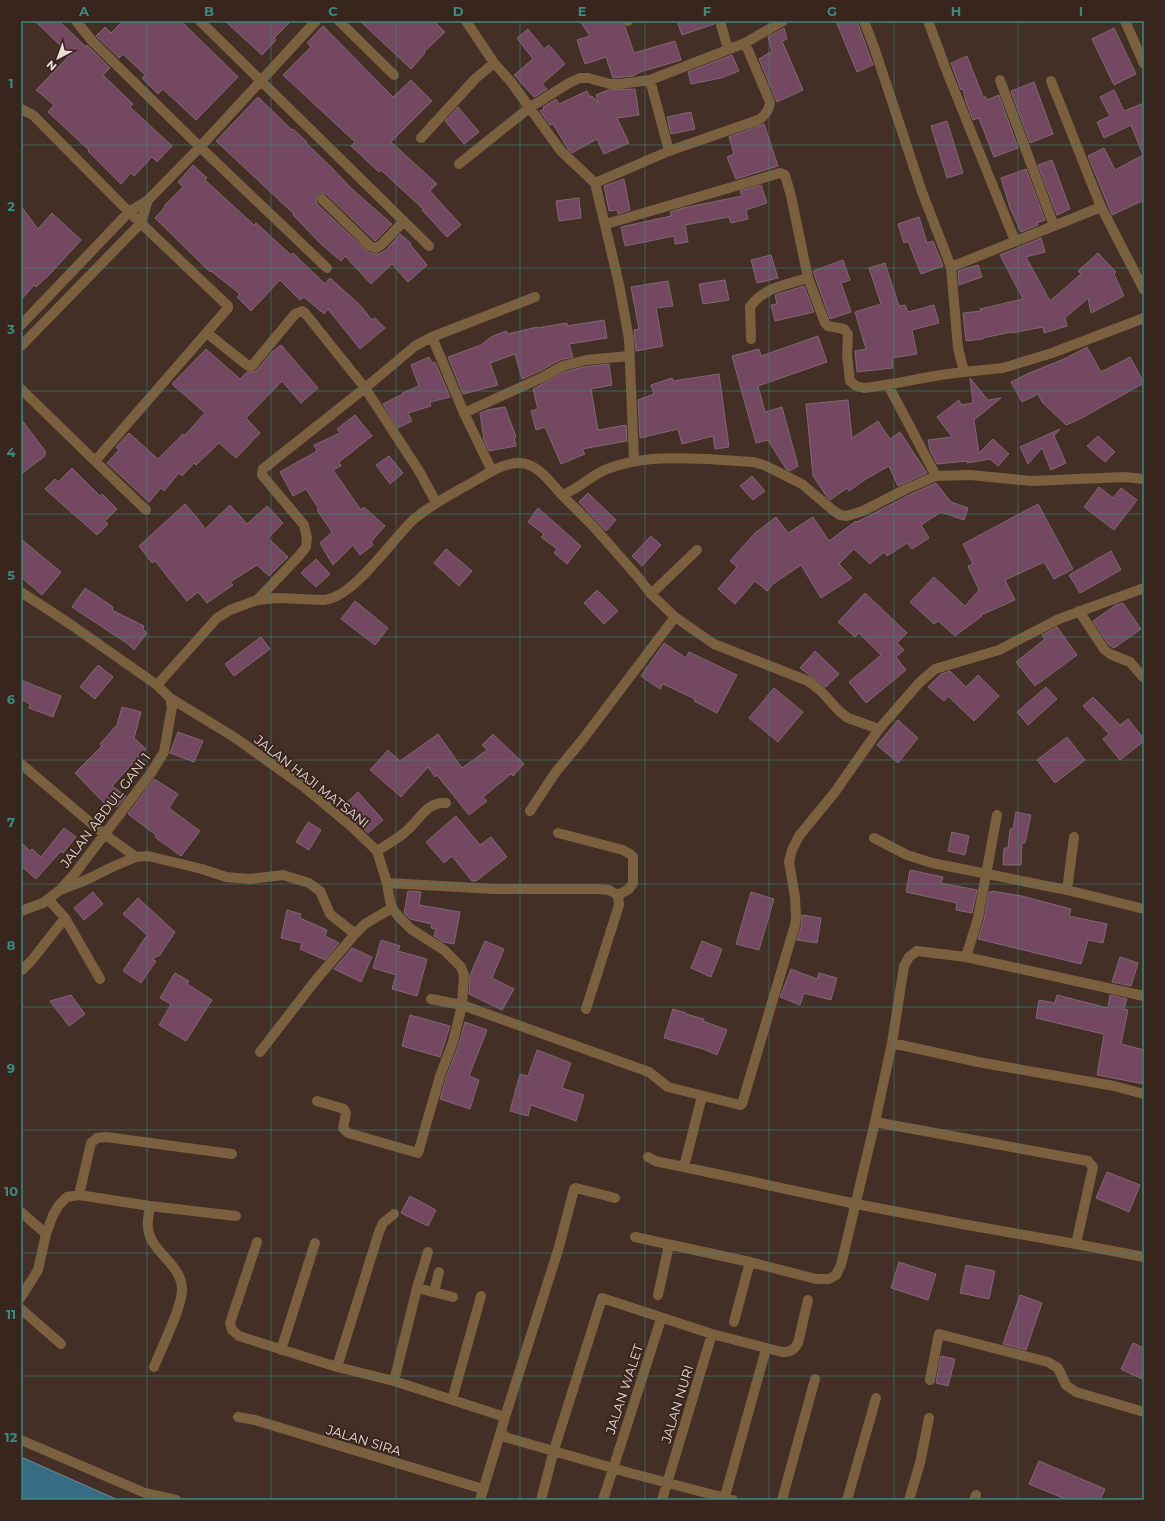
<svg xmlns="http://www.w3.org/2000/svg" width="1165" height="1521" viewBox="0 0 1165 1521" font-family="Montserrat,sans-serif">
<style>
.water{fill:#376c85;stroke:#6d8e9e}
.building{fill:#744861;stroke:#7f6874}
.lines{fill:none;stroke-linecap:round;stroke-linejoin:round}
.street{stroke:#7a603f;stroke-width:10}
.grid{fill:none;stroke:#3b8b83;stroke-width:1;stroke-opacity:0.55}
.labels{text-anchor:middle;stroke-width:4;stroke-linejoin:round;paint-order:stroke}
.street-label{font-size:13px;fill:#ebddd8;stroke:#38251d}
.neatline{fill:none;stroke:#3b8b83;stroke-width:1.5}
.grid-label{font-size:13px;text-anchor:middle;font-weight:bold;fill:#3b8b83}
</style>
<rect width="100%" height="100%" fill="#432f26"/>
<!-- water -->
<path class="water" d="M 21,1457 L 118,1500 L 21,1500 Z"/>
<!-- building -->
<path class="building" d="M 35,21 L 59,21 L 86,47 L 87,45 L 110,68 L 103,75 L 133,104 L 130,107 L 172,146 L 157,162 L 152,157 L 134,176 L 131,173 L 121,184 L 88,151 L 89,150 L 48,112 L 54,105 L 36,90 L 68,57 L 63,52 L 65,50 Z
M 123,21 L 181,21 L 238,77 L 196,120 L 163,89 L 158,94 L 142,78 L 145,75 L 123,54 L 119,58 L 96,36 L 105,27 L 111,33 Z
M 225,21 L 291,21 L 274,38 L 276,40 L 262,55 Z
M 360,21 L 434,21 L 445,32 L 424,52 L 425,53 L 411,69 Z
M 580,21 L 621,21 L 622,25 L 625,27 L 634,53 L 675,41 L 681,60 L 640,72 L 633,76 L 613,78 L 606,57 L 585,64 L 577,40 L 590,36 Z
M 677,21 L 714,21 L 714,24 L 682,35 Z
M 836,21 L 857,21 L 873,65 L 857,72 Z
M 323,26 L 393,97 L 411,80 L 432,101 L 391,142 L 437,184 L 430,191 L 461,225 L 447,237 L 422,210 L 423,209 L 381,170 L 379,172 L 351,146 L 355,142 L 283,75 L 311,47 L 307,43 Z
M 784,28 L 787,39 L 782,41 L 803,90 L 777,102 L 759,59 L 772,51 L 768,37 Z
M 1114,28 L 1136,74 L 1114,85 L 1092,39 Z
M 528,29 L 544,49 L 549,45 L 565,64 L 542,84 L 547,89 L 534,97 L 514,75 L 533,59 L 517,38 Z
M 732,55 L 739,71 L 721,78 L 691,84 L 688,72 Z
M 967,56 L 983,97 L 986,97 L 987,100 L 999,95 L 1018,148 L 994,157 L 979,118 L 973,120 L 966,102 L 963,89 L 961,90 L 951,63 Z
M 1034,82 L 1053,134 L 1030,143 L 1011,91 Z
M 635,89 L 639,115 L 617,118 L 629,143 L 604,154 L 597,139 L 572,153 L 568,149 L 553,124 L 550,125 L 540,111 L 544,109 L 543,107 L 556,99 L 559,104 L 587,91 L 590,97 L 592,96 L 598,103 L 596,95 L 608,90 Z
M 1114,90 L 1124,111 L 1144,103 L 1144,200 L 1112,215 L 1088,156 L 1104,148 L 1115,170 L 1143,155 L 1131,125 L 1104,138 L 1097,122 L 1110,116 L 1100,97 Z
M 258,97 L 292,130 L 293,129 L 307,142 L 306,143 L 331,167 L 353,190 L 392,224 L 375,241 L 326,194 L 321,193 L 317,195 L 316,200 L 317,204 L 368,252 L 374,254 L 379,254 L 386,250 L 400,234 L 411,243 L 410,244 L 427,265 L 408,282 L 392,264 L 371,284 L 345,256 L 341,261 L 321,244 L 293,215 L 294,214 L 216,141 Z
M 458,107 L 479,132 L 464,144 L 445,121 Z
M 691,112 L 695,129 L 671,134 L 667,117 Z
M 947,121 L 963,173 L 947,178 L 931,126 Z
M 764,124 L 778,166 L 736,179 L 727,157 L 734,154 L 729,137 Z
M 1052,160 L 1070,209 L 1057,215 L 1038,165 Z
M 193,165 L 207,178 L 205,180 L 254,225 L 256,223 L 291,255 L 293,253 L 325,284 L 330,278 L 360,305 L 372,320 L 375,318 L 385,328 L 360,349 L 328,309 L 324,314 L 304,297 L 300,300 L 280,280 L 251,311 L 237,297 L 240,294 L 211,271 L 210,272 L 155,218 L 165,207 L 164,206 L 183,187 L 178,182 Z
M 1026,169 L 1045,220 L 1037,223 L 1038,225 L 1021,232 L 1010,208 L 1001,178 Z
M 624,179 L 630,210 L 618,214 L 617,210 L 609,211 L 604,186 Z
M 761,185 L 767,203 L 746,210 L 748,219 L 731,223 L 729,217 L 685,225 L 688,242 L 675,244 L 674,236 L 625,246 L 621,227 L 671,216 L 670,212 L 683,208 L 742,196 L 740,191 Z
M 579,198 L 581,218 L 559,221 L 556,201 Z
M 21,206 L 38,229 L 52,213 L 81,240 L 50,274 L 36,287 L 34,285 L 21,300 Z
M 919,217 L 927,243 L 933,241 L 943,266 L 921,274 L 908,241 L 904,243 L 898,224 Z
M 1041,238 L 1045,252 L 1026,257 L 1050,301 L 1081,274 L 1078,271 L 1098,253 L 1116,272 L 1114,274 L 1124,296 L 1091,313 L 1088,298 L 1065,318 L 1067,326 L 1044,333 L 1043,327 L 1012,333 L 1011,332 L 983,338 L 983,339 L 966,341 L 963,313 L 981,311 L 980,309 L 1023,299 L 1000,255 Z
M 771,255 L 778,278 L 757,283 L 751,260 Z
M 843,260 L 850,280 L 841,283 L 851,312 L 830,319 L 813,271 Z
M 885,263 L 899,306 L 905,305 L 908,312 L 934,305 L 939,323 L 912,330 L 917,354 L 892,358 L 893,368 L 857,372 L 855,351 L 866,349 L 855,312 L 881,304 L 869,268 Z
M 978,265 L 982,277 L 959,285 L 958,271 Z
M 725,280 L 729,300 L 703,304 L 699,284 Z
M 668,281 L 673,306 L 656,308 L 663,346 L 636,351 L 634,330 L 639,329 L 631,287 Z
M 804,286 L 814,312 L 775,321 L 771,305 L 777,304 L 775,295 Z
M 604,320 L 607,338 L 569,344 L 573,357 L 560,360 L 540,371 L 522,379 L 515,354 L 490,363 L 498,385 L 463,394 L 448,357 L 481,345 L 491,337 L 506,331 L 508,334 L 537,327 L 537,328 L 567,323 L 567,326 Z
M 818,336 L 827,362 L 758,386 L 765,412 L 782,407 L 798,466 L 790,471 L 786,469 L 768,440 L 756,443 L 732,356 L 759,349 L 761,356 Z
M 281,345 L 318,388 L 301,403 L 282,381 L 246,418 L 260,433 L 236,458 L 219,443 L 196,465 L 194,463 L 182,476 L 179,473 L 164,491 L 161,488 L 149,502 L 107,463 L 119,450 L 116,447 L 129,433 L 158,459 L 183,434 L 184,436 L 205,413 L 172,384 L 206,349 L 240,379 L 247,372 L 251,373 L 256,371 L 272,352 Z
M 1087,347 L 1101,372 L 1130,357 L 1144,383 L 1080,419 L 1066,425 L 1042,402 L 1038,394 L 1022,402 L 1011,382 L 1027,374 L 1064,359 Z
M 429,357 L 432,363 L 435,362 L 450,397 L 430,402 L 431,406 L 408,413 L 412,421 L 398,428 L 383,404 L 403,394 L 402,393 L 419,386 L 411,365 Z
M 609,364 L 612,385 L 591,389 L 598,430 L 626,425 L 627,441 L 582,449 L 585,454 L 561,464 L 545,427 L 536,430 L 531,411 L 538,409 L 533,389 L 565,372 L 583,367 Z
M 719,374 L 729,447 L 715,449 L 713,436 L 682,444 L 678,429 L 640,438 L 638,400 L 654,394 L 651,385 L 672,378 L 673,381 Z
M 970,378 L 988,400 L 1001,398 L 974,420 L 979,453 L 993,439 L 1009,454 L 998,466 L 990,459 L 967,463 L 967,461 L 937,464 L 930,450 L 928,440 L 952,437 L 937,417 L 959,400 L 961,405 L 973,403 Z
M 848,400 L 852,438 L 878,421 L 890,439 L 900,432 L 927,473 L 898,486 L 889,466 L 866,479 L 849,491 L 847,488 L 830,500 L 827,497 L 813,476 L 806,404 Z
M 505,407 L 516,437 L 514,438 L 516,446 L 489,451 L 484,440 L 480,413 L 487,410 Z
M 355,415 L 372,436 L 339,462 L 341,466 L 333,470 L 361,510 L 364,507 L 385,526 L 371,542 L 373,545 L 360,555 L 353,545 L 333,565 L 320,543 L 332,532 L 317,510 L 319,509 L 306,489 L 293,496 L 280,472 L 317,451 L 314,445 L 340,433 L 337,429 Z
M 21,419 L 45,451 L 45,456 L 21,474 Z
M 1060,429 L 1054,436 L 1066,463 L 1051,470 L 1042,448 L 1028,464 L 1020,447 Z
M 1098,436 L 1115,452 L 1105,462 L 1087,446 Z
M 389,456 L 403,473 L 390,484 L 376,465 Z
M 72,468 L 100,496 L 102,494 L 117,509 L 105,521 L 108,524 L 97,535 L 45,489 L 55,479 L 58,482 Z
M 752,476 L 765,491 L 753,500 L 740,486 Z
M 936,483 L 951,502 L 968,508 L 964,520 L 941,512 L 921,525 L 929,538 L 912,549 L 907,543 L 887,556 L 884,552 L 870,564 L 854,549 L 839,564 L 852,578 L 821,598 L 801,565 L 773,584 L 767,591 L 755,581 L 735,604 L 718,589 L 737,567 L 730,561 L 755,533 L 776,517 L 788,533 L 813,517 L 829,541 L 856,521 L 857,522 L 909,495 Z
M 1099,487 L 1113,498 L 1121,488 L 1137,500 L 1114,530 L 1084,507 Z
M 588,493 L 616,520 L 606,531 L 579,502 Z
M 185,504 L 199,520 L 205,529 L 230,505 L 247,524 L 267,506 L 283,523 L 268,538 L 288,557 L 269,576 L 257,565 L 230,582 L 233,585 L 207,603 L 198,592 L 187,601 L 155,561 L 152,563 L 139,546 Z
M 1038,504 L 1073,569 L 1054,579 L 1044,562 L 1005,580 L 1015,600 L 981,615 L 982,616 L 955,636 L 938,621 L 934,624 L 910,602 L 934,577 L 965,606 L 979,590 L 968,566 L 973,564 L 963,544 Z
M 538,508 L 581,546 L 567,564 L 554,553 L 557,549 L 541,537 L 544,534 L 528,522 Z
M 651,536 L 661,545 L 642,566 L 632,556 Z
M 21,539 L 61,572 L 42,595 L 21,577 Z
M 446,549 L 472,571 L 459,586 L 434,563 Z
M 1111,551 L 1121,570 L 1080,593 L 1069,575 Z
M 316,559 L 330,574 L 316,587 L 301,573 Z
M 85,588 L 113,607 L 112,610 L 144,626 L 143,629 L 147,633 L 134,650 L 128,644 L 72,607 Z
M 597,590 L 618,611 L 604,624 L 584,603 Z
M 865,593 L 907,633 L 897,643 L 904,650 L 896,657 L 906,670 L 866,703 L 849,682 L 881,655 L 859,633 L 855,637 L 838,622 Z
M 355,601 L 388,628 L 375,645 L 341,619 Z
M 1123,603 L 1141,629 L 1114,648 L 1109,645 L 1093,621 L 1116,605 Z
M 1057,627 L 1077,655 L 1035,686 L 1016,662 L 1045,639 L 1042,635 Z
M 261,637 L 270,649 L 234,676 L 225,664 Z
M 664,643 L 686,658 L 689,652 L 737,675 L 717,713 L 694,701 L 695,699 L 663,684 L 660,689 L 641,676 Z
M 815,651 L 839,674 L 826,687 L 800,668 Z
M 98,665 L 113,677 L 95,699 L 80,687 Z
M 950,671 L 966,687 L 978,675 L 999,696 L 974,721 L 948,696 L 944,701 L 928,687 L 941,674 Z
M 21,680 L 61,696 L 53,717 L 29,708 L 30,704 L 21,699 Z
M 1046,687 L 1057,699 L 1028,725 L 1017,712 Z
M 774,688 L 803,712 L 778,742 L 749,718 Z
M 1093,697 L 1120,725 L 1128,719 L 1144,739 L 1144,741 L 1120,760 L 1103,739 L 1109,734 L 1083,706 Z
M 122,707 L 141,712 L 134,738 L 146,749 L 112,786 L 126,796 L 117,807 L 107,799 L 104,803 L 75,773 L 102,746 L 100,744 L 117,725 Z
M 898,720 L 918,738 L 898,763 L 877,745 Z
M 178,732 L 203,741 L 194,762 L 170,753 Z
M 438,734 L 462,768 L 487,750 L 482,745 L 493,734 L 524,764 L 513,776 L 511,774 L 483,797 L 487,801 L 469,815 L 437,775 L 435,777 L 428,767 L 401,797 L 370,770 L 388,750 L 400,761 Z
M 1067,737 L 1085,760 L 1055,783 L 1037,760 Z
M 154,779 L 178,794 L 169,808 L 200,831 L 181,856 L 155,837 L 156,835 L 128,814 Z
M 358,792 L 383,820 L 368,833 L 341,808 Z
M 1016,812 L 1031,815 L 1025,843 L 1022,843 L 1021,865 L 1003,865 L 1004,848 L 1008,848 L 1010,829 L 1013,829 Z
M 456,816 L 480,845 L 491,837 L 507,857 L 476,881 L 472,881 L 452,856 L 444,863 L 426,842 Z
M 308,822 L 321,830 L 309,850 L 296,842 Z
M 64,828 L 76,837 L 63,853 L 61,851 L 36,879 L 21,866 L 21,842 L 30,851 L 32,849 L 41,857 Z
M 952,832 L 969,836 L 965,855 L 948,851 Z
M 910,870 L 943,877 L 941,883 L 977,890 L 972,913 L 956,910 L 957,903 L 906,892 Z
M 408,891 L 421,892 L 419,905 L 460,912 L 454,944 L 443,942 L 434,936 L 436,929 L 431,928 L 432,924 L 410,919 L 404,913 Z
M 992,891 L 1022,896 L 1071,909 L 1069,916 L 1107,924 L 1103,943 L 1088,940 L 1081,964 L 978,939 L 984,920 L 989,892 L 991,892 Z
M 93,892 L 103,904 L 84,920 L 74,908 Z
M 751,892 L 774,899 L 759,950 L 736,944 Z
M 138,898 L 175,932 L 160,955 L 152,959 L 156,961 L 141,983 L 123,971 L 147,935 L 123,914 Z
M 287,910 L 301,914 L 300,918 L 327,930 L 325,936 L 339,943 L 325,960 L 300,949 L 302,943 L 281,938 Z
M 802,915 L 821,918 L 817,943 L 797,940 L 801,927 Z
M 381,940 L 400,946 L 398,951 L 427,959 L 417,996 L 392,989 L 396,975 L 373,968 Z
M 485,941 L 504,949 L 492,978 L 514,989 L 502,1010 L 469,994 L 470,975 Z
M 702,941 L 722,949 L 711,977 L 691,968 Z
M 352,948 L 372,957 L 361,982 L 334,969 Z
M 1120,957 L 1138,963 L 1131,986 L 1112,982 Z
M 791,969 L 817,979 L 819,973 L 837,978 L 831,1000 L 804,993 L 800,1005 L 780,997 Z
M 175,973 L 189,981 L 187,984 L 212,1000 L 186,1041 L 159,1025 L 171,1004 L 160,998 Z
M 71,995 L 85,1014 L 69,1026 L 50,1001 Z
M 1057,995 L 1108,1008 L 1110,995 L 1127,999 L 1124,1009 L 1128,1010 L 1121,1044 L 1144,1050 L 1144,1084 L 1097,1075 L 1104,1035 L 1103,1034 L 1036,1018 L 1039,1000 L 1055,1003 Z
M 673,1009 L 686,1013 L 686,1014 L 704,1019 L 703,1021 L 727,1030 L 717,1055 L 703,1049 L 664,1038 Z
M 410,1015 L 450,1026 L 440,1057 L 402,1046 Z
M 465,1022 L 487,1030 L 469,1076 L 479,1080 L 470,1109 L 440,1099 L 446,1078 L 459,1044 Z
M 537,1050 L 571,1063 L 562,1088 L 584,1095 L 576,1121 L 531,1105 L 528,1116 L 510,1111 L 520,1074 L 528,1076 Z
M 1107,1172 L 1140,1185 L 1129,1212 L 1096,1198 Z
M 410,1196 L 436,1210 L 428,1226 L 401,1213 Z
M 899,1262 L 936,1274 L 928,1300 L 891,1288 Z
M 966,1265 L 995,1271 L 989,1299 L 960,1293 Z
M 1020,1295 L 1042,1303 L 1026,1350 L 1003,1344 Z
M 1133,1343 L 1144,1348 L 1144,1380 L 1121,1369 Z
M 941,1356 L 955,1359 L 948,1386 L 936,1383 Z
M 1039,1461 L 1105,1489 L 1100,1500 L 1068,1500 L 1029,1484 Z"/>
<g class="lines">
<!-- street -->
<path class="street" d="M 76,21 L 93,42 L 200,147 L 327,268
M 200,21 L 429,246
M 339,21 L 394,75
M 466,21 L 494,63
M 627,21 L 628,21
M 720,21 L 728,49
M 928,21 L 947,72 L 1015,241
M 1125,21 L 1144,64
M 650,80 L 669,151
M 1000,80 L 1054,226
M 1051,81 L 1101,207 L 1144,290
M 21,109 L 33,115 L 129,212 L 228,306 L 228,308 L 95,461 L 21,389
M 421,138 L 475,79 L 494,63 L 511,82 L 561,151 L 595,183 L 619,284 L 629,339 L 634,460
M 459,164 L 529,108 L 569,83 L 580,78 L 588,78 L 610,84 L 620,84 L 650,80 L 745,43 L 783,21
M 595,183 L 669,151 L 758,120 C 765,116 769,111 770,102 L 745,43
M 322,199 L 370,246 L 376,248 L 381,245 L 404,221
M 606,224 L 780,173 L 785,175 L 791,196 L 808,278 L 825,323 L 828,326 L 844,329 L 848,334 L 847,355 L 850,381 L 856,386 L 864,388 C 898,384 931,375 964,372 L 958,348 L 951,267 L 922,192 L 874,47 L 864,21
M 951,267 L 1101,207
M 21,325 L 129,212 L 148,200 L 200,147 L 316,21
M 207,333 L 247,365 L 251,367 L 295,314 L 302,311 L 305,313 L 365,388 L 419,471 L 436,502
M 432,337 L 535,297
M 751,339 L 750,307 C 762,288 788,284 808,278
M 21,346 L 141,223 L 148,200
M 964,372 L 1003,368 L 1052,353 L 1144,318
M 888,385 L 936,476
M 464,413 L 543,377 L 563,366 L 586,360 L 629,356
M 95,461 L 146,510
M 562,495 L 593,526 L 637,576 L 651,594 L 675,617 L 714,644 L 808,681 L 821,691 L 839,711 L 848,718 L 879,729
M 21,592 L 70,624 L 157,685 L 170,698 L 234,737 L 304,787 L 352,827 L 377,851 L 387,883 L 390,901 L 392,908 L 399,917 L 411,929 L 444,950 L 461,967 L 464,975 L 462,1005 L 453,1042 L 440,1076 L 418,1153 L 348,1133 L 343,1128 L 346,1113 L 344,1109 L 317,1101
M 651,594 L 697,550
M 257,600 L 299,556 L 306,547 L 307,538 L 304,525 L 262,475 L 263,469 L 365,388 L 415,346 L 432,337 L 464,413 L 492,471
M 1079,611 L 1104,649 L 1110,654 L 1130,662 L 1144,678
M 157,685 L 217,618 L 230,610 L 257,600 L 277,598 L 324,600 C 353,598 391,541 413,520 C 433,503 457,491 480,478 C 493,470 510,460 526,464 C 541,468 552,484 562,495 C 579,489 591,475 607,469 C 641,456 672,458 707,459 C 723,460 738,461 753,462 L 764,465 L 802,484 L 834,511 L 840,515 L 847,516 L 863,511 L 906,489 L 936,476 L 970,475 L 1032,481 L 1124,477 L 1144,479
M 21,764 L 104,834 L 136,857
M 530,811 L 555,773 L 583,739 L 675,617
M 558,833 L 623,850 L 630,854 L 633,857 L 633,883 L 629,889 L 618,895
M 874,838 L 907,855 L 932,863 L 1067,890 L 1144,909
M 377,851 C 386,845 396,840 404,833 C 418,823 426,801 446,803
M 387,883 L 494,889 L 596,889 L 609,890 L 618,895 L 619,905 L 586,1009
M 60,890 L 86,880 L 112,867 L 136,857 L 148,856 L 202,869 L 226,877 L 250,879 L 283,875 L 309,883 L 320,891 L 330,914 L 355,934
M 1067,890 L 1074,837
M 48,899 L 65,918 L 100,979
M 21,911 L 43,903 L 60,890 L 76,872 L 151,773 L 164,752 L 172,707 L 170,698
M 966,957 L 978,918 L 997,815
M 21,971 L 32,960 L 65,918
M 431,999 L 462,1005 L 649,1072 L 668,1087 L 740,1105 L 742,1104 L 795,925 L 796,916 L 795,897 L 789,862 L 792,850 L 799,836 L 835,792 L 879,729 L 919,683 L 935,669 L 999,650 L 1059,619 L 1144,588
M 892,1043 L 978,1062 L 1114,1086 L 1144,1094
M 260,1052 L 315,981 L 355,934 L 365,924 L 392,908
M 648,1157 L 655,1161 L 684,1167 L 856,1204 L 962,1224 L 1076,1244 L 1093,1167 L 1088,1161 L 875,1122
M 684,1167 L 702,1096
M 79,1195 L 91,1143 L 97,1138 L 106,1137 L 232,1154
M 150,1206 C 149,1213 147,1221 148,1228 C 150,1252 182,1264 182,1289 C 183,1305 161,1349 154,1367
M 21,1212 L 46,1234
M 635,1237 L 750,1262 L 816,1279 L 829,1279 L 836,1275 L 841,1265 L 875,1122 L 892,1043 L 904,966 L 909,957 L 917,951 L 966,957 L 1144,996
M 257,1242 L 230,1323 L 232,1330 L 239,1336 L 337,1367 L 394,1381 L 505,1417 L 501,1431 L 505,1437 L 630,1473 L 733,1500
M 1076,1244 L 1144,1257
M 417,1288 L 453,1297
M 434,1292 L 439,1272
M 658,1295 L 669,1245
M 21,1297 L 38,1270 L 46,1234 L 53,1215 L 59,1205 L 67,1197 L 79,1195 L 150,1206 L 236,1216
M 21,1309 L 61,1344
M 734,1322 L 750,1262
M 281,1350 L 315,1243
M 337,1367 L 379,1232 L 383,1223 L 394,1214
M 930,1380 L 939,1334 L 1048,1362 L 1058,1368 L 1066,1385 L 1076,1392 L 1144,1412
M 394,1381 L 417,1288 L 428,1252
M 452,1400 L 481,1296
M 238,1417 L 255,1420 L 483,1489
M 505,1417 L 559,1247 L 574,1189 L 576,1188 L 615,1198
M 21,1440 L 145,1493 L 176,1500
M 480,1500 L 501,1431
M 541,1500 L 554,1450 L 602,1298 L 712,1334 L 782,1352 C 790,1352 793,1351 798,1343 L 808,1300
M 603,1500 L 661,1319
M 662,1500 L 712,1334
M 724,1500 L 766,1349
M 782,1500 L 815,1379
M 847,1500 L 876,1398
M 909,1500 L 920,1463 L 929,1418
M 974,1500 L 976,1495"/>
</g>
<!-- grid -->
<path class="grid" d="M 147,21 L 147,1500M 271,21 L 271,1500M 396,21 L 396,1500M 520,21 L 520,1500M 645,21 L 645,1500M 769,21 L 769,1500M 894,21 L 894,1500M 1018,21 L 1018,1500M 21,145 L 1144,145M 21,268 L 1144,268M 21,391 L 1144,391M 21,514 L 1144,514M 21,637 L 1144,637M 21,760 L 1144,760M 21,884 L 1144,884M 21,1007 L 1144,1007M 21,1130 L 1144,1130M 21,1253 L 1144,1253M 21,1376 L 1144,1376"/>
<g class="labels">
<!-- street labels -->
<g class="street-label">
<text transform="translate(312 781) rotate(38)" y="5">JALAN HAJI MATSANI</text>
<text transform="translate(105 810) rotate(-53)" y="5">JALAN ABDUL GANI 1</text>
<text transform="translate(624 1389) rotate(-72)" y="5">JALAN WALET</text>
<text transform="translate(677 1404) rotate(-73)" y="5">JALAN NURI</text>
<text transform="translate(364 1440) rotate(17)" y="5">JALAN SIRA</text>
</g>
</g>
<!-- border -->
<rect width="1165" height="1521" fill="none" stroke="#38251d" stroke-width="44"/>
<!-- north arrow -->
<g transform="translate(58 58) rotate(221)" stroke="#38251d" stroke-width="3" paint-order="stroke">
<path d="M0-3L7 15L0 10L-7 15Z" fill="#ebddd8"/>
<text y="-6" font-size="11" font-weight="bold" text-anchor="middle" fill="#ebddd8">N</text>
</g>
<rect x="22" y="22" width="1121" height="1477" class="neatline"/>
<g class="grid-label">
<text x="84" y="16">A</text>
<text x="209" y="16">B</text>
<text x="333" y="16">C</text>
<text x="458" y="16">D</text>
<text x="582" y="16">E</text>
<text x="707" y="16">F</text>
<text x="832" y="16">G</text>
<text x="956" y="16">H</text>
<text x="1081" y="16">I</text>
<text x="11" y="88">1</text>
<text x="11" y="211">2</text>
<text x="11" y="334">3</text>
<text x="11" y="457">4</text>
<text x="11" y="580">5</text>
<text x="11" y="704">6</text>
<text x="11" y="827">7</text>
<text x="11" y="950">8</text>
<text x="11" y="1073">9</text>
<text x="11" y="1196">10</text>
<text x="11" y="1319">11</text>
<text x="11" y="1442">12</text>
</g>
</svg>
